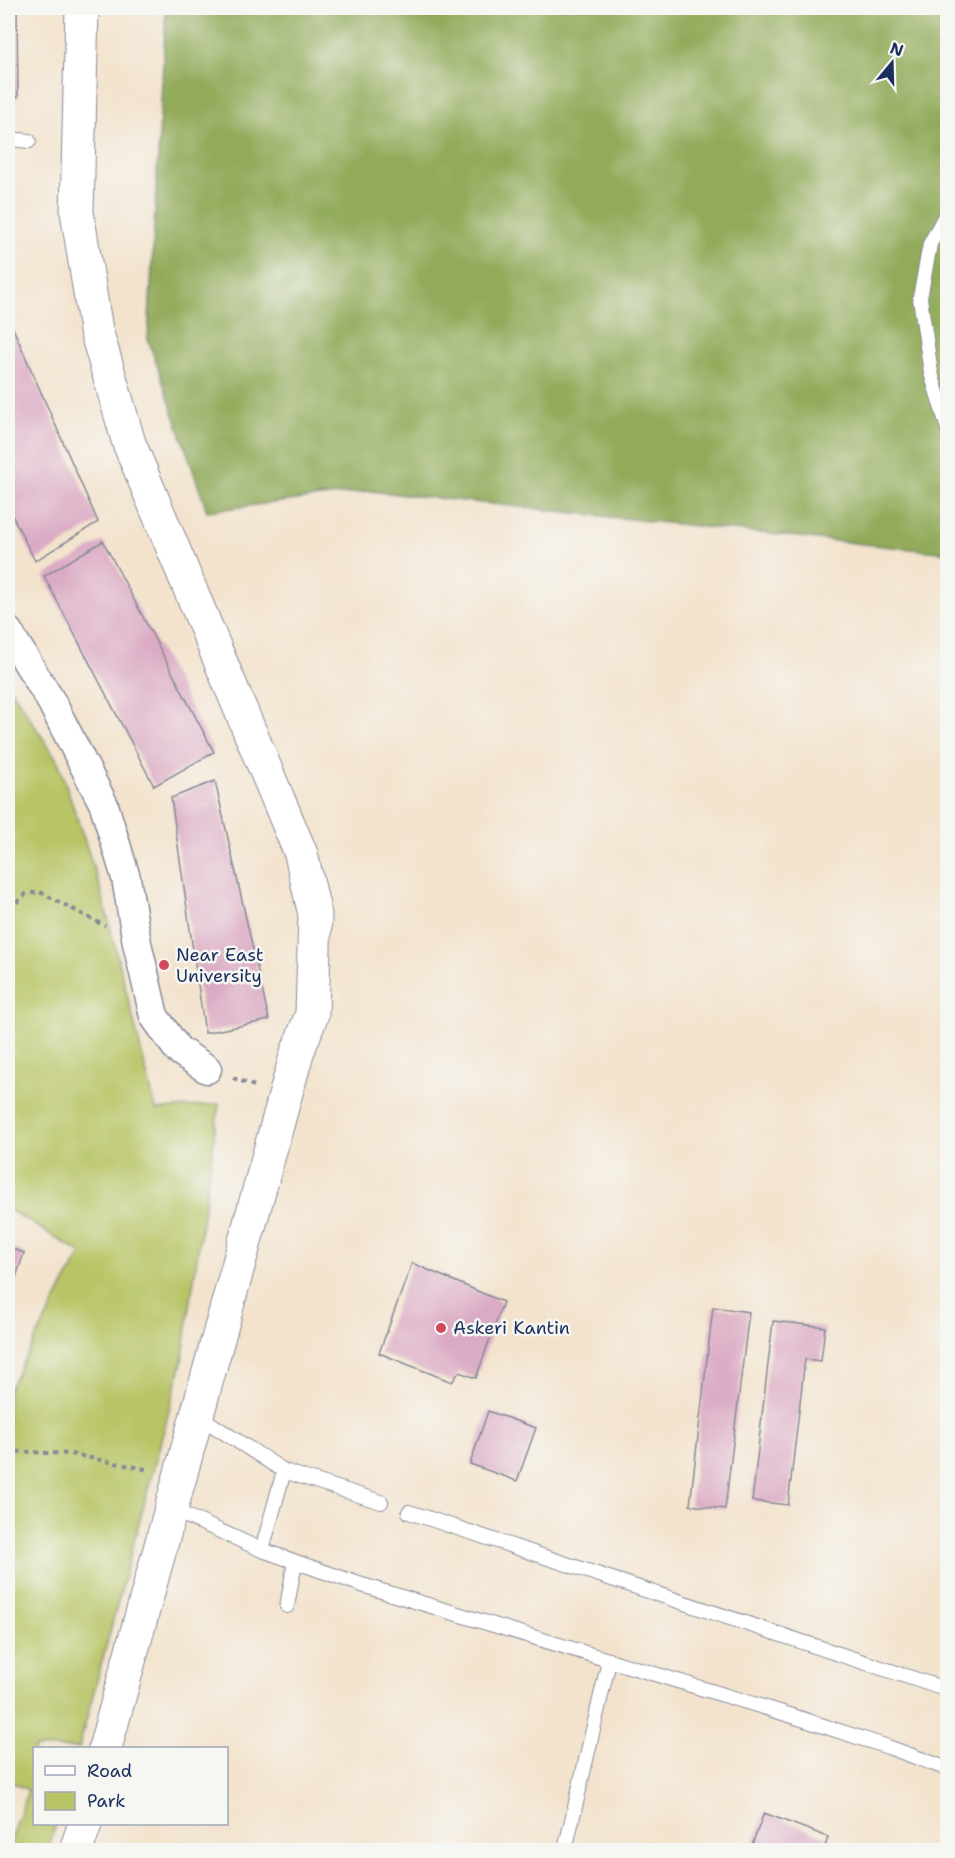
<svg xmlns="http://www.w3.org/2000/svg" width="955" height="1858" viewBox="0 0 955 1858" font-family="'Shantell Sans',sans-serif">
<style>
.green{fill:#b8c465;stroke:#6a7a62;stroke-width:1.5}
.forest{fill:#92aa5a;stroke:#566c5c;stroke-width:1.5}
.building{fill:#dbabc4}
.lines{fill:none;stroke-linecap:round;stroke-linejoin:round}
.service-casing{stroke:#878996;stroke-width:16}
.minor-casing{stroke:#878996;stroke-width:31}
.secondary-casing{stroke:#878996;stroke-width:35}
.path{stroke:#878996;stroke-width:4;stroke-dasharray:4.5 4.5;stroke-linecap:butt}
.service{stroke:#fff;stroke-width:14}
.minor{stroke:#fff;stroke-width:28}
.secondary{stroke:#fff;stroke-width:33}
.poi-dot{fill:#d1495b;stroke:#f6f6f2;stroke-width:2}
.labels{text-anchor:middle;stroke-width:5;stroke-linejoin:round;paint-order:stroke}
.poi-label{font-size:18px;fill:#1b2f5e;stroke:#f6f6f2;text-anchor:start}
</style>
<rect width="100%" height="100%" fill="#f6f6f2"/>
<filter id="ink" filterUnits="userSpaceOnUse"><feTurbulence type="fractalNoise" baseFrequency=".0167" numOctaves="2"/><feDisplacementMap in="SourceGraphic" scale="12" xChannelSelector="R" yChannelSelector="G"/><feConvolveMatrix kernelMatrix="1 2 1 2 8 2 1 2 1" color-interpolation-filters="sRGB"/></filter>
<filter id="wash" filterUnits="userSpaceOnUse"><feTurbulence type="fractalNoise" baseFrequency=".008" numOctaves="4" result="noise"/><feDisplacementMap in="SourceGraphic" scale="24" xChannelSelector="R" yChannelSelector="G"/><feGaussianBlur stdDeviation="1.35" result="paint"/><feColorMatrix in="noise" values="0 0 0 0 0 0 0 0 0 0 0 0 0 0 0 0 0 1.4 0 .05"/><feComposite in="paint" operator="in"/></filter>
<g filter="url(#wash)">
<rect width="100%" height="100%" fill="#f3e3cd"/>
<!-- green -->
<path class="green" d="M 8,685 L 58,761 L 100,887 L 156,1110 L 219,1104 L 182,1362 L 81,1740 L 79,1748 L 34,1748 L 34,1824 L 56,1824 L 48,1850 L 8,1850 L 28,1790 L 8,1780 L 8,1391 L 81,1253 L 8,1209 Z"/>
<!-- forest -->
<path class="forest" d="M 166,8 L 947,8 L 947,553 L 370,491 L 207,511 L 148,339 Z"/>
<g id="blocks">
<!-- building -->
<path class="building" d="M 8,8 L 17,8 L 18,97 L 8,96 Z
M 8,317 L 98,522 L 35,561 L 8,507 Z
M 103,541 L 214,752 L 154,786 L 44,576 Z
M 215,781 L 269,1020 L 205,1033 L 171,798 Z
M 8,1247 L 24,1253 L 8,1301 Z
M 412,1263 L 503,1302 L 476,1378 L 459,1372 L 452,1382 L 379,1353 Z
M 713,1307 L 749,1312 L 725,1509 L 690,1505 Z
M 773,1321 L 825,1327 L 821,1361 L 805,1359 L 788,1505 L 752,1501 Z
M 488,1411 L 536,1428 L 517,1481 L 470,1464 Z
M 764,1813 L 828,1837 L 824,1850 L 750,1850 Z"/>
</g>
</g>
<g filter="url(#ink)">
<use href="#blocks" fill-opacity="0" stroke="#878996" stroke-width="1.5"/>
<g class="lines">
<!-- service casing -->
<g class="service-casing">
<path id="service" d="M 8,139 L 29,141
M 948,210 L 930,244 L 920,298 L 931,373 L 948,429
M 197,1415 L 284,1471 L 381,1502
M 171,1509 L 262,1550 L 362,1585 L 796,1717 L 888,1747 L 948,1769
M 409,1512 L 948,1690
M 262,1550 L 284,1471
M 287,1606 L 295,1562
M 565,1850 L 609,1661"/>
</g>
<!-- minor casing -->
<g class="minor-casing">
<path id="minor" d="M 8,631 L 51,701 L 104,805 L 126,878 L 137,943 L 154,1016 L 178,1050 L 207,1069"/>
</g>
<!-- secondary casing -->
<g class="secondary-casing">
<path id="secondary" d="M 82,8 L 77,212 L 96,330 L 129,443 L 301,854 L 315,915 L 312,1014 L 297,1053 L 105,1748
M 76,1850 L 85,1824"/>
</g>
<!-- path -->
<path class="path" d="M 8,918 L 14,905 L 26,894 L 40,892 L 105,926
M 233,1078 L 257,1087
M 8,1451 L 71,1454 L 150,1470"/>
<!-- service -->
<use href="#service" class="service"/>
<!-- minor -->
<use href="#minor" class="minor"/>
<!-- secondary -->
<use href="#secondary" class="secondary"/>
</g>
</g>
<!-- markers -->
<g class="poi-dot">
<circle cx="164" cy="965" r="6"/>
<circle cx="441" cy="1328" r="6"/>
</g>
<g class="labels">
<!-- poi labels -->
<g class="poi-label">
<text x="176" y="961">Near East<tspan x="176" dy="21">University</tspan></text>
<text x="453" y="1334">Askeri Kantin</text>
</g>
</g>
<!-- margin -->
<rect width="955" height="1858" fill="none" stroke="#f6f6f2" stroke-width="30"/>
<!-- legend -->
<rect x="33" y="1747" width="195" height="78" fill="#f6f6f2" stroke="#9ea6b7" stroke-width="1.5"/>
<rect x="45" y="1766" width="30" height="9" fill="#ffffff" stroke="#9ea6b7" stroke-width="1.5"/>
<text x="87" y="1777" font-size="18" fill="#1b2f5e">Road</text>
<rect x="45" y="1792" width="30" height="18" fill="#b8c465" stroke="#9ea6b7" stroke-width="1.5"/>
<text x="87" y="1807" font-size="18" fill="#1b2f5e">Park</text>
<!-- north arrow -->
<g transform="translate(892 63) rotate(19)" stroke="#f6f6f2" stroke-width="4.5" paint-order="stroke">
<path d="M0-4.5L10 22L0 15L-10 22Z" fill="#1b2f5e"/>
<text y="-9" font-size="16" font-weight="bold" text-anchor="middle" fill="#1b2f5e">N</text>
</g>
</svg>
